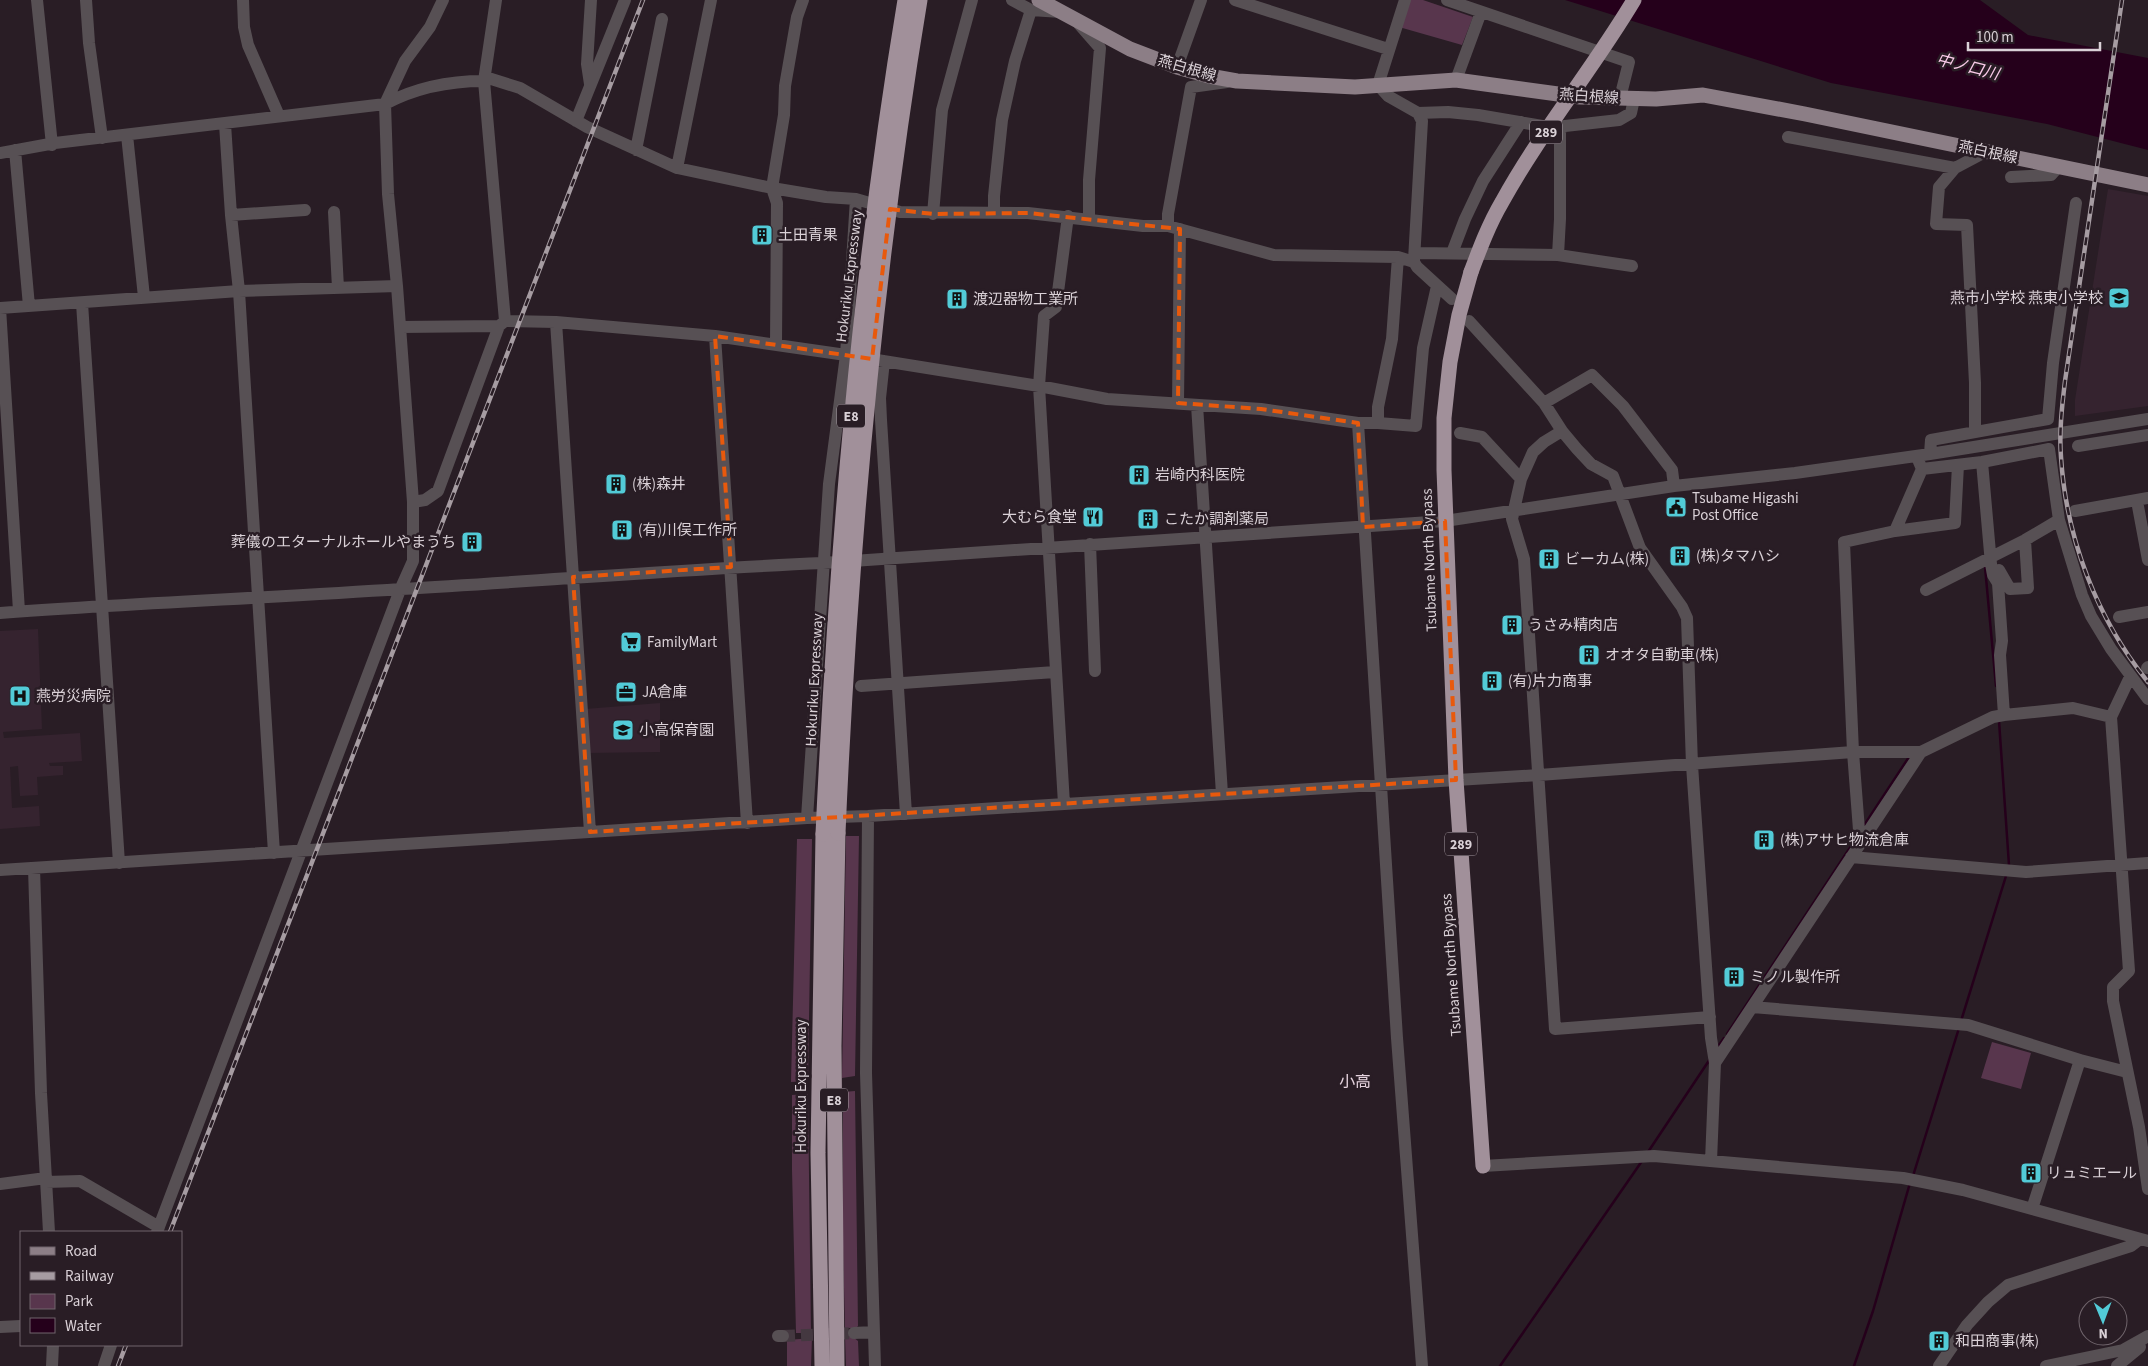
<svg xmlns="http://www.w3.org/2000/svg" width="2148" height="1366" viewBox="0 0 2148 1366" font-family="'Source Sans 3','Noto Sans JP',sans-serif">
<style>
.built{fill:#35232f}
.green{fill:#58364d}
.water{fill:#25001b}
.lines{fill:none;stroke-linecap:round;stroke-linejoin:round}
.stream{stroke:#25001b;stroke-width:2.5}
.minor-tunnel{stroke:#443840;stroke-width:12;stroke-dasharray:12 6;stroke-linecap:butt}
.minor{stroke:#575054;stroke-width:12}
.major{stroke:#8c7e86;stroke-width:15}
.highway{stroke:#a1909a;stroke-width:15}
.rail-casing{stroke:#a69ca2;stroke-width:4.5}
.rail{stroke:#291d25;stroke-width:2.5;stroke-dasharray:8;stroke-linecap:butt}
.highway-bridge{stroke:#a1909a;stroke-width:15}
.marked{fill:none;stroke:#e8590c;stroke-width:4;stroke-dasharray:10 6;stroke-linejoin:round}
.labels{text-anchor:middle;stroke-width:5;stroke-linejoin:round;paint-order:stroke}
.shield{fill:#291d25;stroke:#a59ba2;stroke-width:1}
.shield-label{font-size:14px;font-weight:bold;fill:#dad1d7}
.street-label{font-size:15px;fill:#dad1d7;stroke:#291d25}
.poi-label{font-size:15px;fill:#dad1d7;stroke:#291d25;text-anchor:start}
.water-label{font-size:16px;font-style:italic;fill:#fbccea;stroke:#291d25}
.neighbourhood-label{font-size:16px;fill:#e5d3de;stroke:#291d25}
</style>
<rect width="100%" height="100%" fill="#291d25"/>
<!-- built -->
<path class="built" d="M 2108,189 L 2148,196 L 2148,406 L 2075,416 L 2075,400 Z
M 38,629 L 42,729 L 3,732 L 4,738 L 80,733 L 82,761 L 49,763 L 50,766 L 63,766 L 63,775 L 37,777 L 38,795 L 20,796 L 18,766 L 10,767 L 12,808 L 39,806 L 40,826 L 0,829 L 0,631 Z
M 660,703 L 660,752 L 587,753 L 585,709 Z"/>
<!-- green -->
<path class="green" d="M 1409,0 L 1423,0 L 1473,17 L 1462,45 L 1399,27 Z
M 846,836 L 859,836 L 855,1076 L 842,1078 Z
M 797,839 L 812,839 L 808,1081 L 791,1082 Z
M 1992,1042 L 2031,1053 L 2021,1089 L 1981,1078 Z
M 855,1091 L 858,1326 L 856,1328 L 845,1328 L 843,1247 L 843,1092 Z
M 808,1094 L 811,1333 L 796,1333 L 792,1170 L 792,1095 Z
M 845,1337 L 853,1337 L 858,1341 L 859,1366 L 846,1366 Z
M 812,1338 L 811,1366 L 787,1366 L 787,1340 Z"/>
<!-- water -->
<path class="water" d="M 1565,0 L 1980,0 L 2028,35 L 2148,58 L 2148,150 L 2047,124 L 1831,83 Z"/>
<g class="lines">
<!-- stream -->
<path class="stream" d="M 1985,567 L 1996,686
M 1999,721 L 2009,865
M 1863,827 L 1909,757
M 1961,1021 L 2006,876
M 1727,1034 L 1855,840
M 1717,1048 L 1724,1038
M 1648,1152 L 1710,1059
M 1913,1176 L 1959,1028
M 1500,1366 L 1642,1161
M 1854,1366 L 1873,1311 L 1910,1183"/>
<!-- minor-tunnel -->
<path class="minor-tunnel" d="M 783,1336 L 854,1333"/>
<!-- minor -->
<path class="minor" d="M 37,0 L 52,145
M 86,0 L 89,43 L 102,138
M 243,0 L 244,27 L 248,45 L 279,116
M 496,0 L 484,81 L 505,321
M 1012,0 L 1031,10
M 1235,0 L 1388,49
M 1405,0 L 1378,85 L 1388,96 L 1418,113 L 1448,112 L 1478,115 L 1560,129 L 1565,126 L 1619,120 L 1631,113 L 1634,99
M 1447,0 L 1629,62 L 1620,98
M 1079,24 L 1100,48 L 1089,180 L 1089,220
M 1177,67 L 1201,0
M 485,77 L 520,88 L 587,127 L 677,168 L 772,188 L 826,197 L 856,199 L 900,212 L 1028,213 L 1143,226 L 1168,226 L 1274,255 L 1398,257 L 1414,262 L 1417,267 L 1452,299
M 1456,80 L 1481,12
M 590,84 L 587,64 L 591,0
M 576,121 L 625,0
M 225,124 L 231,215 L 239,291 L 274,853
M 127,135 L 144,297
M 1788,137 L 1955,168
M 15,150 L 29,306
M 636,150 L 662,19
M 0,153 L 55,143 L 385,104 C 415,88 450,81 484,81
M 677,168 L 711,0
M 2011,177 L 2051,175 L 2058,167
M 334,212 L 338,288
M 994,213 L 994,196 L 1002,120 L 1015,61 L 1031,10 L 1061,12
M 933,214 L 942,110 L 972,0
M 231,215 L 305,210
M 1168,226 L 1168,214 L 1191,87 L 1227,82
M 1416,253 L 1558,255 L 1632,266
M 1452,253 L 1465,219 L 1483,181 L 1521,122
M 1558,255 L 1560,219 L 1560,129
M 1414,260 L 1422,121 L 1418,113
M 82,303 L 119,863
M 0,308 L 239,291 L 397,286
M 0,308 L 19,611
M 1469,321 L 1544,403 L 1562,431 L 1577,449 L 1591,464 L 1613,476 L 1640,548 L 1682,607 L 1687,618 L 1692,765 L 1711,1038 L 1715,1063 L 1711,1161
M 556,322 L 590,832
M 400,327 L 499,326 L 505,321 L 556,322 L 715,336 L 846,355 L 1039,386 L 1107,399 L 1261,409 L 1358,423 L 1378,423 L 1416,426 L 1423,348 L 1437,286
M 715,336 L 747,823
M 776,344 L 777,203 L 772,188 L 784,115 L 785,86 L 797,17 L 803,0
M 884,361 L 880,398 L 881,420 L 906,814
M 1178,403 L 1180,229
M 1544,403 L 1592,375 L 1623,406 L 1672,470 L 1674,486
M 1197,405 L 1222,794
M 1358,423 L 1397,1038 L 1422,1366
M 1378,423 L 1378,407 L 1392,339 L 1398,257
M 1562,431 L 1544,442 L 1533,452 L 1521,479 L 1512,519 L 1524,559 L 1555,1029 L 1710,1017
M 1975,431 L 1975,383 L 1967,225 L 1936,224 L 1939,187 L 1955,168 L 1987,151
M 1460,433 L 1482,437 L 1521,479
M 2078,446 L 2148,435
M 1930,454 L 1931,440 L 2048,419 L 2053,363 L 2076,203
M 1919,462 L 1922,469 L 1982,462 L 2049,449 L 2059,520 L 2082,595 L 2091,616 L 2111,649 L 2148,699
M 1982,462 L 1991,564 L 1993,575 L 1998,583 L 2002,641 L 2000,655 L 2004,715
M 2137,501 L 2148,560
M 413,502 L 425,500 L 438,491 L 499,326
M 2075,511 L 2148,498
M 1895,531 L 1955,523 L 1958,465
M 1090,544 L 1095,671
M 1999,570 L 2010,589 L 2028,588 L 2025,540
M 1926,590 L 2025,540 L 2059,520
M 0,613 C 134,603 268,598 401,589 C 542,581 682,569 823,563 L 1445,521 L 1674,486 L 1795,473 L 1930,454 L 2148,419
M 2119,617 L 2148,612
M 2147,668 L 2148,667
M 2130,677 L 2111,717 L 2129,971 L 2113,987 L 2113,1001 L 2139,1127 L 2148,1189
M 861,686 L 1055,672
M 1064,804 L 1039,386 L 1044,316 L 1056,307 L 1068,216
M 868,816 L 866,1073 L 875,1366
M 807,818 L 829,484 L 846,355 L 856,199
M 1860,843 L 1853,752 L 1844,542 L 1895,531 L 1922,469
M 1851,857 L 2026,872 L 2148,863
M 34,868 L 41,1093 L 49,1232
M 0,870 L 807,818 L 868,816 L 1539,775 L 1853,752 L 1921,752 L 1993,717 L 2004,715 L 2073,708 L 2111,717
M 1752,1007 L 1968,1025 L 2080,1060 L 2127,1072
M 1715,1063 L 1921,752
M 1483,1166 L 1654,1156 L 1903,1178 L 1963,1190 L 2148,1241
M 46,1182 L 80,1181 L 159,1227
M 0,1184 L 46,1178
M 2032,1209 L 2080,1060
M 157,1232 L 400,590 L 413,561 L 413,502 L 397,286 L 388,194 L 385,104 L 405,61 L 430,27 L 443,0
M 0,1327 L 21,1326
M 854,1333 L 873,1332
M 778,1336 L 783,1336
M 52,1366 L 53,1345
M 104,1366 L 111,1345
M 1939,1366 L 1967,1325 L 1988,1302 L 2008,1285 L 2131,1246 L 2140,1239
M 2046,1366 L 2123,1350 L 2148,1336
M 2117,1366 L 2140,1347"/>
<!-- major -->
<path class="major" d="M 1039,0 L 1130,49 L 1177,67 L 1209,76 L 1237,81 L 1355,87 L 1456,80 L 1580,97 L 1656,99 L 1703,95 L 1805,114 L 2148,185"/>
<!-- highway -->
<path class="highway" d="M 1471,272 L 1459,315 L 1450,362 L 1444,418 L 1444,470 L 1456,780 L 1483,1166
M 822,1366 L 818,1153 L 823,834
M 837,1366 L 834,1046 L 838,833"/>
<!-- rail casing -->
<g class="rail-casing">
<path id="rail" d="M 2122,0 L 2065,381 C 2062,406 2059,432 2061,457 C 2066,538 2097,619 2148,682
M 170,1232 L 643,0
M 118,1366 L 126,1345"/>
</g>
<!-- rail -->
<use href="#rail" class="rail"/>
<!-- highway-bridge -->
<path class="highway-bridge" d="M 1471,272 C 1480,248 1489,224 1502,202 C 1541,131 1593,69 1634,0
M 838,833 C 850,554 874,276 920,0
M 823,834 C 836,555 859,276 905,0"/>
</g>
<!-- marked area -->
<path class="marked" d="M 890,209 L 933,214 L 1028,213 L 1180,229 L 1178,403 L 1261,409 L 1358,423 L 1363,527 L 1445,521 L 1456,780 L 590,832 L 573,577 L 731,567 L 715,336 L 872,359 Z"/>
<!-- icons -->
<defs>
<g id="building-square" transform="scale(1.125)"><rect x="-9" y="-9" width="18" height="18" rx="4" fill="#52cbd7" stroke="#291d25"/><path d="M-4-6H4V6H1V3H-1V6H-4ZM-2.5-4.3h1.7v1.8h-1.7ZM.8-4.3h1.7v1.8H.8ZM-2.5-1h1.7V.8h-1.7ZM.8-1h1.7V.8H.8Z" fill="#111"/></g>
<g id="school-square" transform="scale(1.125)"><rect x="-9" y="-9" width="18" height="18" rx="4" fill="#52cbd7" stroke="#291d25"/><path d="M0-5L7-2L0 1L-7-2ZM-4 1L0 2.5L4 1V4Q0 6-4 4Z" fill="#111"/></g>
<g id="civic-square" transform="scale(1.125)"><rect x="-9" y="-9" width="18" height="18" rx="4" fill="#52cbd7" stroke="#291d25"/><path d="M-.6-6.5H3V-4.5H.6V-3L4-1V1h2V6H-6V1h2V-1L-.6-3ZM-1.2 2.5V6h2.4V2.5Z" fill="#111"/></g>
<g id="restaurant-square" transform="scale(1.125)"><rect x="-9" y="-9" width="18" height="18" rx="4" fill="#52cbd7" stroke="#291d25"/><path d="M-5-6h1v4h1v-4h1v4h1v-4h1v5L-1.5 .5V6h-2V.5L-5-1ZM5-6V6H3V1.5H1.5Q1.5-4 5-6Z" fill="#111"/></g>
<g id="supermarket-square" transform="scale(1.125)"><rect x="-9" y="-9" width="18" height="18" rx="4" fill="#52cbd7" stroke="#291d25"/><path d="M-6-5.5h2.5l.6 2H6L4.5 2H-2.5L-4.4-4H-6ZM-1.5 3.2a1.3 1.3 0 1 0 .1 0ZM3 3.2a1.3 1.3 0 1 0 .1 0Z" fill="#111"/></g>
<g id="office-square" transform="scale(1.125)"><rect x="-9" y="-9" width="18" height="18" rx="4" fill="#52cbd7" stroke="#291d25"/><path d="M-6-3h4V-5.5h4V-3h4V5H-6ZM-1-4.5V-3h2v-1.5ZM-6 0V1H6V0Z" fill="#111"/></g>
<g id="hospital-square" transform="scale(1.125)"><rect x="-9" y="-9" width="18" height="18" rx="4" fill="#52cbd7" stroke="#291d25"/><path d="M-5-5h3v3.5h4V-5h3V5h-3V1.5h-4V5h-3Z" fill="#111"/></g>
</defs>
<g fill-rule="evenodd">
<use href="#building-square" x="762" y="235"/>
<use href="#school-square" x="2119" y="298"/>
<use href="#building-square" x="957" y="299"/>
<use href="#building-square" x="1139" y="475"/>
<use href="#building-square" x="616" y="484"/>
<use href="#civic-square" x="1676" y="507"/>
<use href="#restaurant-square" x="1093" y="517"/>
<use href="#building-square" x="1148" y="519"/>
<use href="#building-square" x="622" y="530"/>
<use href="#building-square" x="472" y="542"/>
<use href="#building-square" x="1680" y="556"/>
<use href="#building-square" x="1549" y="559"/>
<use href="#building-square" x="1512" y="625"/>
<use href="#supermarket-square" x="631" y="642"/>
<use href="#building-square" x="1589" y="655"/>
<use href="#building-square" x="1492" y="681"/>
<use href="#office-square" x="626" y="692"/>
<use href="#hospital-square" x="20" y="696"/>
<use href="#school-square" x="623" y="730"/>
<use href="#building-square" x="1764" y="840"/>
<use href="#building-square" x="1734" y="977"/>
<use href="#building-square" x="2031" y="1173"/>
<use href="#building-square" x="1939" y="1341"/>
</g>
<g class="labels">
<!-- shield labels -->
<g class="shield">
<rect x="1530" y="120.5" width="32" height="23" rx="4"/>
<rect x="837" y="404.5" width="28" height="23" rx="4"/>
<rect x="1445" y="832.5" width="32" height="23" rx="4"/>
<rect x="820" y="1088.5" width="28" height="23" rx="4"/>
</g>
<g class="shield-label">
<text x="1546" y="137">289</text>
<text x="851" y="421">E8</text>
<text x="1461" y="849">289</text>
<text x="834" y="1105">E8</text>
</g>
<!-- street labels -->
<g class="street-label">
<text transform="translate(1187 68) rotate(16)" y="5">燕白根線</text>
<text transform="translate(1589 96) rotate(4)" y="5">燕白根線</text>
<text transform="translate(1988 152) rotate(12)" y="5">燕白根線</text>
<text transform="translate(849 276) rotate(-83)" y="5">Hokuriku Expressway</text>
<text transform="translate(1429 560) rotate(-92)" y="5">Tsubame North Bypass</text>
<text transform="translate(814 680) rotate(-87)" y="5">Hokuriku Expressway</text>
<text transform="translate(1451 965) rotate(-94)" y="5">Tsubame North Bypass</text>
<text transform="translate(801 1086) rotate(-90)" y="5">Hokuriku Expressway</text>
</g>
<!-- poi labels -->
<g class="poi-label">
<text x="778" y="240">土田青果</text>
<text x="2103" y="303" text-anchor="end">燕市小学校 燕東小学校</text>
<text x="973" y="304">渡辺器物工業所</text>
<text x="1155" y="480">岩崎内科医院</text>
<text x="632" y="489">(株)森井</text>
<text x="1692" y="503">Tsubame Higashi<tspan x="1692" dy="17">Post Office</tspan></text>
<text x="1077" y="522" text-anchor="end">大むら食堂</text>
<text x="1164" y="524">こたか調剤薬局</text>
<text x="638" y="535">(有)川俣工作所</text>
<text x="456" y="547" text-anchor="end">葬儀のエターナルホールやまうち</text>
<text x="1696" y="561">(株)タマハシ</text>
<text x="1565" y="564">ビーカム(株)</text>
<text x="1528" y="630">うさみ精肉店</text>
<text x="647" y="647">FamilyMart</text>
<text x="1605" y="660">オオタ自動車(株)</text>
<text x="1508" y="686">(有)片力商事</text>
<text x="642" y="697">JA倉庫</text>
<text x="36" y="701">燕労災病院</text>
<text x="639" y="735">小高保育園</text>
<text x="1780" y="845">(株)アサヒ物流倉庫</text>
<text x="1750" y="982">ミノル製作所</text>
<text x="2047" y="1178">リュミエール</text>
<text x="1955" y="1346">和田商事(株)</text>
</g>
<!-- water labels -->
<g class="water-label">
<text transform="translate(1968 66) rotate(14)" y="6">中ノ口川</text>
</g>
<!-- neighbourhood labels -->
<g class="neighbourhood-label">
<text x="1355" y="1087">小高</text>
</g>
</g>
<!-- legend -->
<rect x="20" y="1231" width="162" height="115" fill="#291d25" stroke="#70656c"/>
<rect x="30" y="1247" width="25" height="8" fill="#8c7e86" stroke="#70656c"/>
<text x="65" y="1256" font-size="15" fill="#dad1d7">Road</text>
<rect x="30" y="1272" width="25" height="8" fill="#a69ca2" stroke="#70656c"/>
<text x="65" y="1281" font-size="15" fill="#dad1d7">Railway</text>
<rect x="30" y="1294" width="25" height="15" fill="#58364d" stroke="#70656c"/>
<text x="65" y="1306" font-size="15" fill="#dad1d7">Park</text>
<rect x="30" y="1318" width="25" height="15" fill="#25001b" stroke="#70656c"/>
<text x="65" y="1331" font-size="15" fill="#dad1d7">Water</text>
<!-- north arrow -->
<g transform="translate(2103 1321) rotate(179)"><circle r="24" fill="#291d25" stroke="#70656c"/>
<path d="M0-4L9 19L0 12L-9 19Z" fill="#52cbd7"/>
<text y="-8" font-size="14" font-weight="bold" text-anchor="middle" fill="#dad1d7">N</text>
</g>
<!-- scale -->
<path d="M1968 42v8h132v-8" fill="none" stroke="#dad1d7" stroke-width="2.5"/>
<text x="1976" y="42" font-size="15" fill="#dad1d7" stroke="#291d25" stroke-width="4" paint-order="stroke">100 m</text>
</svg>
